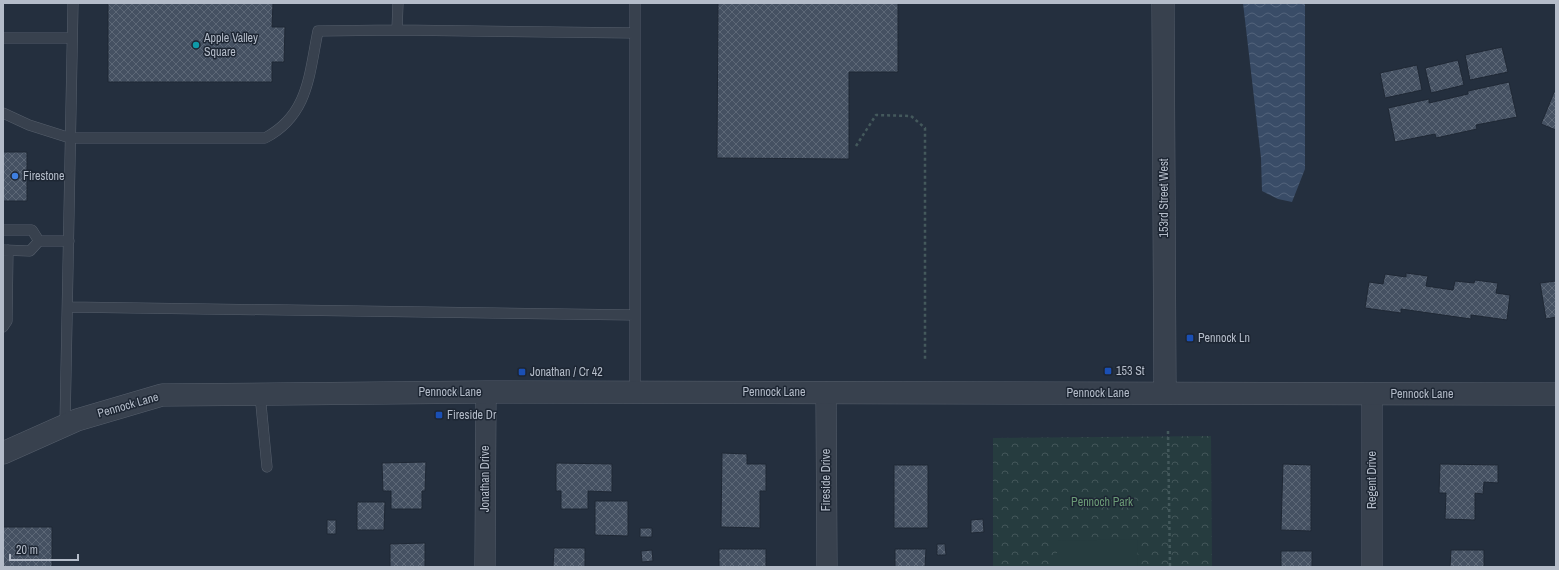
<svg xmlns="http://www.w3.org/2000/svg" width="1559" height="570" viewBox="0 0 1559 570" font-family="'Archivo Narrow',sans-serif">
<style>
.park{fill:url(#park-crowns)}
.pitch{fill:#263c3f}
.water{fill:url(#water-waves)}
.building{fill:url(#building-cross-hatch);stroke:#1f2835}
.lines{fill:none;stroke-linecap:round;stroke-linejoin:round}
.service-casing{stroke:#565f6c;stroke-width:11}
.minor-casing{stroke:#565f6c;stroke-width:21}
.tertiary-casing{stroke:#565f6c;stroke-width:23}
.path{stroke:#44595c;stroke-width:2.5;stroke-dasharray:3 3;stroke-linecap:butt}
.service{stroke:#38414e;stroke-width:10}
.minor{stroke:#38414e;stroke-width:20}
.tertiary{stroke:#38414e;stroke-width:22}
.culture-dot{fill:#0f9aa8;stroke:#1d2633;stroke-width:1.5}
.shop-dot{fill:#3f7fe0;stroke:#1d2633;stroke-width:1.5}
.transit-dot{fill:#1a4fb4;stroke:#1d2633;stroke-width:1.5}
.labels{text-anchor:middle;stroke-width:3;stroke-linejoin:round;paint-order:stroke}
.poi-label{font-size:12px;fill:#b4bcc9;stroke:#1d2633;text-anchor:start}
.street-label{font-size:12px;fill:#b4bcc9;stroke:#1d2633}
.park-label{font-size:12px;fill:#6b9a76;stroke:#1d2633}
</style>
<defs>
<pattern id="park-crowns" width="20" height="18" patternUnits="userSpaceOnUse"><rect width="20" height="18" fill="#263c3f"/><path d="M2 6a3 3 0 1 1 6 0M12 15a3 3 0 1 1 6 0" fill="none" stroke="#435659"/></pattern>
<pattern id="water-waves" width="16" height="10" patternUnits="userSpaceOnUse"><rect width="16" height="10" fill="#394c67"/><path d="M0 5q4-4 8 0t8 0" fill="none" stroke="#53647b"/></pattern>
<pattern id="building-cross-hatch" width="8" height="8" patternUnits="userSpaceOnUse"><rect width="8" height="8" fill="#455162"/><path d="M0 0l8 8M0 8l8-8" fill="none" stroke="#5d6877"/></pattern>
</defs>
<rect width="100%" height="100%" fill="#242f3e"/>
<!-- park -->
<path class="park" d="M 1211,436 L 1212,567 L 993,567 L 993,438 Z"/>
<!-- pitch -->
<path class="pitch" d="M 1137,539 L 1138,567 L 1057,567 L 1057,541 Z"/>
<!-- water -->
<path class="water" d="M 1243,3 L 1305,3 L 1305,169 L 1292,202 L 1278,199 L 1262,191 L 1261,158 Z"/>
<!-- building -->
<path class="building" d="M 108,3 L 273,3 L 272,27 L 285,27 L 284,62 L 272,62 L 272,82 L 108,82 Z
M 718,3 L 898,3 L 898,72 L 849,72 L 849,159 L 717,158 Z
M 1502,47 L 1508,72 L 1470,80 L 1465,55 Z
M 1458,60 L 1464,85 L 1431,93 L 1425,68 Z
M 1417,65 L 1422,90 L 1385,98 L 1380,73 Z
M 1509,82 L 1517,117 L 1476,125 L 1477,129 L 1436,138 L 1435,134 L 1395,142 L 1388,108 L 1429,99 L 1429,103 L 1468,94 L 1468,91 Z
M 1555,90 L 1556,91 L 1556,130 L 1541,124 Z
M 3,152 L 27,152 L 27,201 L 3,201 Z
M 1406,273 L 1428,276 L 1426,286 L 1453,290 L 1455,281 L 1474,283 L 1475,280 L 1498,283 L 1496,293 L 1510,295 L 1507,320 L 1471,315 L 1471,319 L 1401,309 L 1401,313 L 1365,308 L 1369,282 L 1383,284 L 1385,274 L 1406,277 Z
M 1556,281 L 1556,317 L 1546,319 L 1540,283 Z
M 722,453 L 747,454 L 747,464 L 766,464 L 766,491 L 760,491 L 760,528 L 721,527 Z
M 426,462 L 425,491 L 422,491 L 422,509 L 391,509 L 391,491 L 383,491 L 382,463 Z
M 556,463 L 612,464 L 612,492 L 588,491 L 588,509 L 561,509 L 561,491 L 556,491 Z
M 1283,464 L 1311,465 L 1311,531 L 1281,530 Z
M 1440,464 L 1498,465 L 1498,483 L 1484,482 L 1483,494 L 1475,493 L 1475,520 L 1445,519 L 1446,493 L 1439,493 Z
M 894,465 L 928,465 L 928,528 L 894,528 Z
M 595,501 L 628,501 L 628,536 L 595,535 Z
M 357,502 L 385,502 L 384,530 L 357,530 Z
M 983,519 L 984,532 L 971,533 L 971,520 Z
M 327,520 L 336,520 L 336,534 L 327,534 Z
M 3,527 L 52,527 L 52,567 L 3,567 Z
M 640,528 L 652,528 L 652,537 L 640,537 Z
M 425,543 L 425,567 L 390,567 L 390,544 Z
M 937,544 L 945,544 L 946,555 L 937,555 Z
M 554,548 L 585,548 L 585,567 L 553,567 Z
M 719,549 L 766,549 L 766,567 L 719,567 Z
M 895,549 L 926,549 L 925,567 L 895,567 Z
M 652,550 L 653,561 L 642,562 L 641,551 Z
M 1451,550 L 1484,550 L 1484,567 L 1450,567 Z
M 1281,551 L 1312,551 L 1312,567 L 1281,567 Z"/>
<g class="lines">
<!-- service casing -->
<g class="service-casing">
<path id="service" d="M 397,30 L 398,3
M 3,38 L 72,38
M 3,113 L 29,125 L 70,138 L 265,138 C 309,115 309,74 318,31 L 397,30 L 635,33
M 3,230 L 32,230 L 39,241
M 39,241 L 69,241
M 3,250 L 30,251 L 39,241
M 68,307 L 635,315 L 635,3
M 635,315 L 635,392
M 3,327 L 7,321 L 8,250
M 260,394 L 267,467
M 65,425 L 73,3"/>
</g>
<!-- minor casing -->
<g class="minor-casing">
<path id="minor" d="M 826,392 L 827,567
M 1372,394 L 1372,567
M 485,567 L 486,392"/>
</g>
<!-- tertiary casing -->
<g class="tertiary-casing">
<path id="tertiary" d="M 1163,3 L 1165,393
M 3,453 L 77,420 L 162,395 L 486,392 L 1556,394"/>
</g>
<!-- path -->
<path class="path" d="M 856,146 L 876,115 L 911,116 L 925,128 L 925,359
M 1168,431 L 1170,567"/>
<!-- service -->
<use href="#service" class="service"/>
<!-- minor -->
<use href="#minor" class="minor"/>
<!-- tertiary -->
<use href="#tertiary" class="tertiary"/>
</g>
<!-- markers -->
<circle class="culture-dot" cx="196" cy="45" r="4"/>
<circle class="shop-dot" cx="15" cy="176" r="4"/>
<g class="transit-dot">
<rect x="1186" y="334" width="8" height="8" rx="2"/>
<rect x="1104" y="367" width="8" height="8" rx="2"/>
<rect x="518" y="368" width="8" height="8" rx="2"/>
<rect x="435" y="411" width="8" height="8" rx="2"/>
</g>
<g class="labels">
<!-- poi labels -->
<g class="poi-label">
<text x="204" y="42">Apple Valley<tspan x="204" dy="14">Square</tspan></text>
<text x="23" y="180">Firestone</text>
<text x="1198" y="342">Pennock Ln</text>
<text x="1116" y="375">153 St</text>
<text x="530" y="376">Jonathan / Cr 42</text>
<text x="447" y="419">Fireside Dr</text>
</g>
<!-- street labels -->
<g class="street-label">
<text transform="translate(1164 198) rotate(-90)" y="4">153rd Street West</text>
<text x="450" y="396">Pennock Lane</text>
<text x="774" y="396">Pennock Lane</text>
<text x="1098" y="397">Pennock Lane</text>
<text x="1422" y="398">Pennock Lane</text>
<text transform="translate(128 405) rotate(-16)" y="4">Pennock Lane</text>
<text transform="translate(485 479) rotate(-90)" y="4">Jonathan Drive</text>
<text transform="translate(826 480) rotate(-90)" y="4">Fireside Drive</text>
<text transform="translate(1372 480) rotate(-90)" y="4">Regent Drive</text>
</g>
<!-- park labels -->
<g class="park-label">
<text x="1102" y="506">Pennoch Park</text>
</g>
</g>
<!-- border -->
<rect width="1559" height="570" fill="none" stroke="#b4bcc9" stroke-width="8"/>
<!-- scale -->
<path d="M10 554v6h68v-6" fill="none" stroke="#b4bcc9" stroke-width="2"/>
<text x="16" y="554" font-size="12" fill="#b4bcc9" stroke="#1d2633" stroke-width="3" paint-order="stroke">20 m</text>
</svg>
